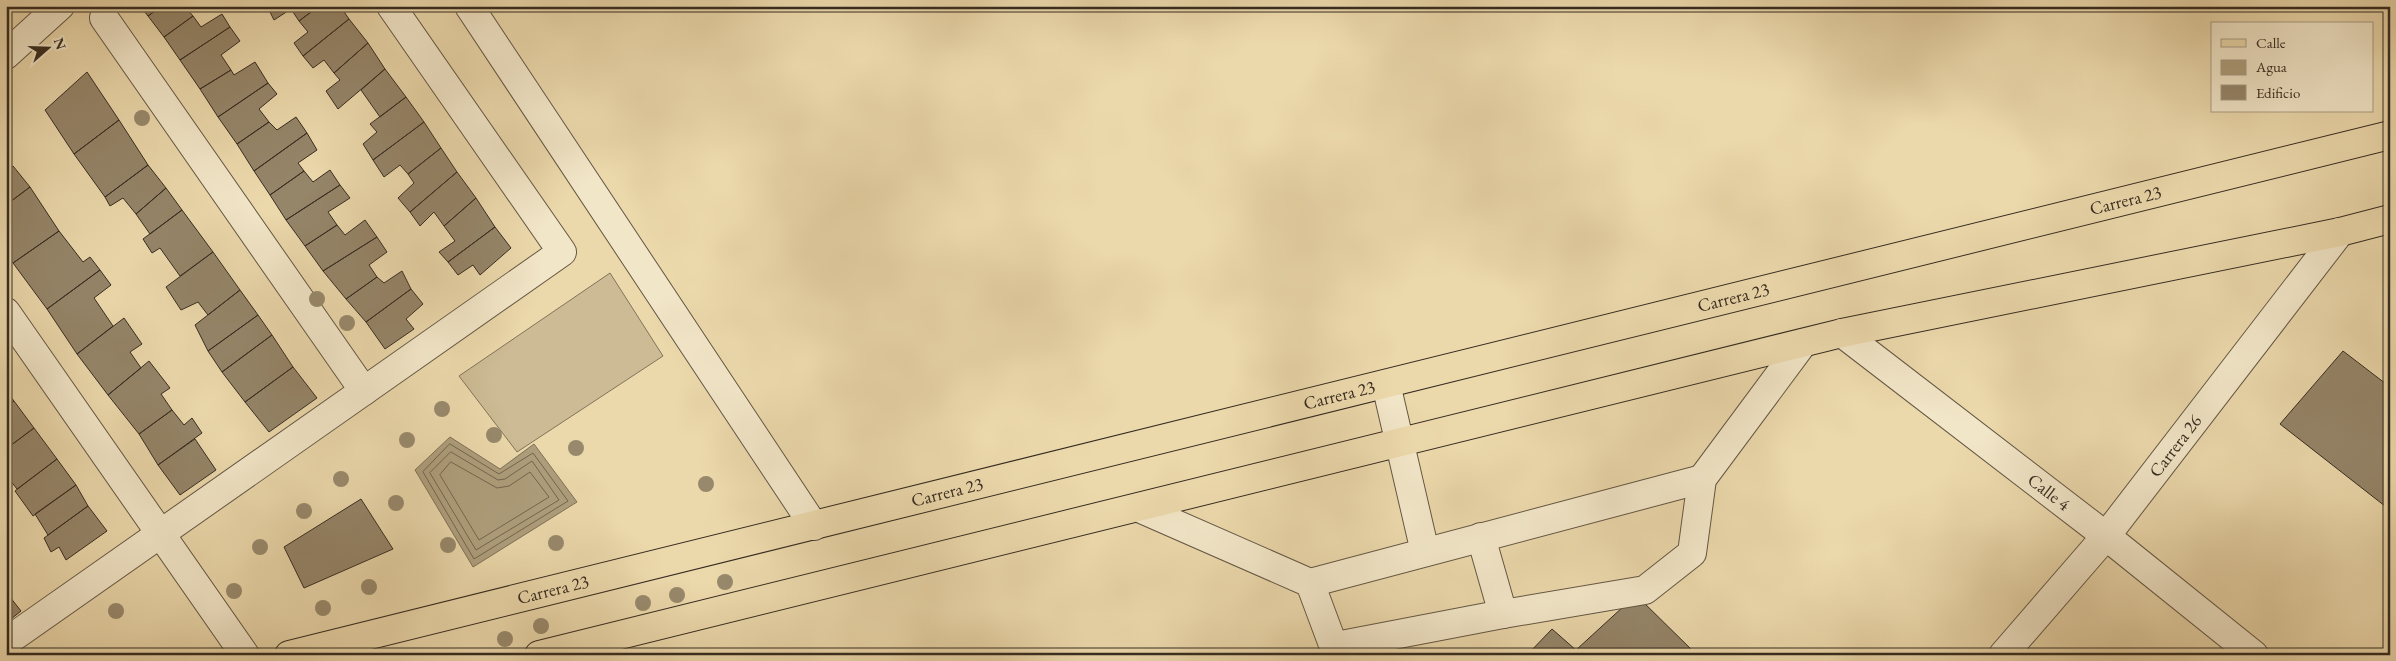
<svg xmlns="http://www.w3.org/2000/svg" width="2396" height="661" viewBox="0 0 2396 661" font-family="'EB Garamond',serif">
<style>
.pitch{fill:#ccbb94;stroke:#82745a}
.water{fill:#ae9e7c;stroke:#7e7058}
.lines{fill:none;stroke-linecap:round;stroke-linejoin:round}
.shore{stroke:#72654e;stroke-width:1}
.building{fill:#958569;stroke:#372c21}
.minor-casing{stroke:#645744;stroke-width:30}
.major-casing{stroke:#372c21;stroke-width:30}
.minor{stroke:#f2e6c8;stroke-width:28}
.major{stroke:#ebd8ab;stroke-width:28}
.tree{fill:#98896c}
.labels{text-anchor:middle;stroke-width:4.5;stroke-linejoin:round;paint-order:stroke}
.street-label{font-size:18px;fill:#372c21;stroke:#f2e6c8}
</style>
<rect width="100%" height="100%" fill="#ebd8ab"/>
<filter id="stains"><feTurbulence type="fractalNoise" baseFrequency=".004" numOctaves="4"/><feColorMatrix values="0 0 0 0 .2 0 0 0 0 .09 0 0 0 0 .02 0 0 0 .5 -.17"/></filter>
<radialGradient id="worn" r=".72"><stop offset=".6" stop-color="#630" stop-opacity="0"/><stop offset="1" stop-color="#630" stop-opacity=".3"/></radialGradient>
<!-- pitch -->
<path class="pitch" d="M 610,273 L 663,356 L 517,452 L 459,376 Z"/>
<!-- water -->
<path class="water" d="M 450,437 L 500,469 L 534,444 L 577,502 L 473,567 L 415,470 Z"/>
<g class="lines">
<!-- shore -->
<path class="shore" d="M 450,444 L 499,474 L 533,453 L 568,501 L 474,559 L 423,472 Z
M 451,452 L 498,480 L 505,479 L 532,461 L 559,500 L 476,550 L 430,473 Z
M 451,462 L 497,488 L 509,486 L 530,472 L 549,497 L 479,540 L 440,475 Z"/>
</g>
<!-- building -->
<path class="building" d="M 140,6 L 162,6 L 148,16 Z
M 162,6 L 189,6 L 186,8 L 193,16 L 164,37 L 148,16 Z
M 267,6 L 319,6 L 299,21 L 291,9 L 274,20 Z
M 319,6 L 340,6 L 349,19 L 303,56 L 294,43 L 308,32 L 299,21 Z
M 222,14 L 230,27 L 180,60 L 164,37 L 193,16 L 201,27 Z
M 349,19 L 368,43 L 334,73 L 324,60 L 313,68 L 303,56 Z
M 230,27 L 240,41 L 221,55 L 231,70 L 200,89 L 180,60 Z
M 368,43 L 385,69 L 338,109 L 326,91 L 340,80 L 334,73 Z
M 255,62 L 268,83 L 218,117 L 200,89 L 231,70 L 234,75 Z
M 385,69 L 406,97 L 380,117 L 361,90 Z
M 87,72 L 119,120 L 74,154 L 45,110 Z
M 268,83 L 277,94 L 259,109 L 269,122 L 237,144 L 218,117 Z
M 406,97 L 424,122 L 373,160 L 363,144 L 377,132 L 370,124 Z
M 296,117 L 307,133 L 254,171 L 237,144 L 269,122 L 277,130 Z
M 119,120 L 148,165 L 105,197 L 74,154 Z
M 424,122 L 441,148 L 408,174 L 400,165 L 384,177 L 373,160 Z
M 307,133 L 317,150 L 298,163 L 304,171 L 270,195 L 254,171 Z
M 441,148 L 457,172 L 410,212 L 398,198 L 414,183 L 408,174 Z
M 148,165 L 166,188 L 136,214 L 123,198 L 110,206 L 105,197 Z
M 13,166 L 30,187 L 6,205 L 6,171 Z
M 330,170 L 340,185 L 286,220 L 270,195 L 304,171 L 313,182 Z
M 457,172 L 476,198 L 444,226 L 434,212 L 420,226 L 410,212 Z
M 340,185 L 350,198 L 328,212 L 337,225 L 305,246 L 286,220 Z
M 30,187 L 59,231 L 13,263 L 6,253 L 6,205 Z
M 166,188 L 182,210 L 150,234 L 136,214 Z
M 476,198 L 495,227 L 448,262 L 439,252 L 455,241 L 444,226 Z
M 182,210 L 213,252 L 180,276 L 160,248 L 152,253 L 143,239 Z
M 365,220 L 377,237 L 323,271 L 305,246 L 337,225 L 345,235 Z
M 495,227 L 511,248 L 480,275 L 473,265 L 458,275 L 448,262 Z
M 59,231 L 83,262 L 90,257 L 100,270 L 47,309 L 13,263 Z
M 377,237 L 387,252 L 369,265 L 377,277 L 346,299 L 323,271 Z
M 213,252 L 240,290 L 208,315 L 198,302 L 181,310 L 166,287 Z
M 100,270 L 111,285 L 94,298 L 113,326 L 77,354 L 47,309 Z
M 402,271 L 411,289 L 366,322 L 346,299 L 377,277 L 384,283 Z
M 411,289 L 423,304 L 406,319 L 414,329 L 385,349 L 366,322 Z
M 240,290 L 258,315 L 208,351 L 195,325 Z
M 258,315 L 272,335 L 222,372 L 208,351 Z
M 124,318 L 142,344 L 130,352 L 141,368 L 108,395 L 77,354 Z
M 272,335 L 293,367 L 245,402 L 222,372 Z
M 2343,351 L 2390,387 L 2390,510 L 2280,424 Z
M 149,361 L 170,388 L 161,394 L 172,410 L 139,434 L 108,395 Z
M 293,367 L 317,398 L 269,432 L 245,402 Z
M 6,390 L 14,401 L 6,407 Z
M 14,401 L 34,428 L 6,449 L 6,407 Z
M 172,410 L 184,425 L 192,418 L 202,433 L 158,465 L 139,434 Z
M 34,428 L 57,459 L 17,489 L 6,475 L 6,449 Z
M 195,439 L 216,470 L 180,495 L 158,465 Z
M 57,459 L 76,485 L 33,516 L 15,491 Z
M 76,485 L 88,506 L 48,535 L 35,514 Z
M 361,499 L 393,549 L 304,588 L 284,547 Z
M 88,506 L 107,531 L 66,560 L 59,547 L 51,552 L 44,538 Z
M 6,592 L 21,611 L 6,623 Z
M 1636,595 L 1697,655 L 1527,655 L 1552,629 L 1576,650 Z"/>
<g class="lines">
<!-- minor casing -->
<g class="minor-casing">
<g id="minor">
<path d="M 469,6 L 814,526"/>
<path d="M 104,18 L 364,391"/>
<path d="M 6,55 L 60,6"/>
<path d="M 6,312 L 245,655"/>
<path id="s1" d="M 1842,333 L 2106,536 L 2254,655"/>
<path d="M 1386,384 L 1425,552"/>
<path d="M 1139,508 L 1310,583 L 1332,642 L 1336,646 L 1503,614 L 1645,590 L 1692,553 L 1702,479 L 1803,343"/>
<path d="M 1481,537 L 1503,614"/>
<path d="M 1310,583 L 1702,479"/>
<path d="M 6,642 L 562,252 L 391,6"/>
<path id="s2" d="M 2003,655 L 2106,536 L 2340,232"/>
</g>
</g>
<!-- major casing -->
<g class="major-casing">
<g id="major">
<path id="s3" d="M 289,655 L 2390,135"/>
<path d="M 539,655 L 1842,333 L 2340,232 L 2390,219"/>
</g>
</g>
<!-- minor -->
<use href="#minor" class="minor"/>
<!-- major -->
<use href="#major" class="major"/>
</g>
<!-- trees -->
<g class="tree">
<circle cx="142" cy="118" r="8"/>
<circle cx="317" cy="299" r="8"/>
<circle cx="347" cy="323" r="8"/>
<circle cx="442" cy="409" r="8"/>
<circle cx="494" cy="435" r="8"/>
<circle cx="407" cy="440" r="8"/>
<circle cx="576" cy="448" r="8"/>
<circle cx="341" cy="479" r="8"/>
<circle cx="706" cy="484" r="8"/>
<circle cx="396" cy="503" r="8"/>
<circle cx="304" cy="511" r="8"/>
<circle cx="556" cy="543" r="8"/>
<circle cx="448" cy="545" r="8"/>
<circle cx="260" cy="547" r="8"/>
<circle cx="725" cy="582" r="8"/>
<circle cx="369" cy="587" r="8"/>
<circle cx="234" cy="591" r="8"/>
<circle cx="677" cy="595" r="8"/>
<circle cx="643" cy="603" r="8"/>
<circle cx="323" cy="608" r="8"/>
<circle cx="116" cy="611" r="8"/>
<circle cx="541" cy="626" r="8"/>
<circle cx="505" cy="639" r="8"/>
</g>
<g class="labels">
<!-- street labels -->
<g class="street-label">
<text dy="6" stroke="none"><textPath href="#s3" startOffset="1892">Carrera 23</textPath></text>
<text dy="6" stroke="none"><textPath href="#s3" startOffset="1488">Carrera 23</textPath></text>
<text dy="6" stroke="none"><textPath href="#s3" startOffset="1082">Carrera 23</textPath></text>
<text dy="6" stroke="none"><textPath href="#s2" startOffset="271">Carrera 26</textPath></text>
<text dy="6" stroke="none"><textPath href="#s1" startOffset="261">Calle 4</textPath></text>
<text dy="6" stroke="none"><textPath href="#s3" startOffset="678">Carrera 23</textPath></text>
<text dy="6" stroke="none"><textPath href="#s3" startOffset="272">Carrera 23</textPath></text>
</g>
</g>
<!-- margin -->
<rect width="2396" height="661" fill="none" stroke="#ebd8ab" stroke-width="25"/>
<rect x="8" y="8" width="2381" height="646" fill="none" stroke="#372c21" stroke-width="2.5"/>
<rect x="12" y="12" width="2371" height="636" fill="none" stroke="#372c21"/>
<!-- legend -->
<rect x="2211" y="22" width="162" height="90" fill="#f2e6c8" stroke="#a79c85"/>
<rect x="2221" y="39" width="25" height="8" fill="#ebd8ab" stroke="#a79c85"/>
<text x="2256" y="48" font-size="15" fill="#372c21">Calle</text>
<rect x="2221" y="60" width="25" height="15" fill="#ae9e7c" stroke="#a79c85"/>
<text x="2256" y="72" font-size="15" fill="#372c21">Agua</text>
<rect x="2221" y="85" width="25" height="15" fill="#958569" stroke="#a79c85"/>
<text x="2256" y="98" font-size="15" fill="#372c21">Edificio</text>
<!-- north arrow -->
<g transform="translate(48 48) rotate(70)" stroke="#f2e6c8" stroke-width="4" paint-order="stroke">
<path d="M0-4L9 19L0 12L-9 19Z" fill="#372c21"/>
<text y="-8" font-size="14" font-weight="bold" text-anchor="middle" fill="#372c21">N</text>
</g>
<rect width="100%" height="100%" filter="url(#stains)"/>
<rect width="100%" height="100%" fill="url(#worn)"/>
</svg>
